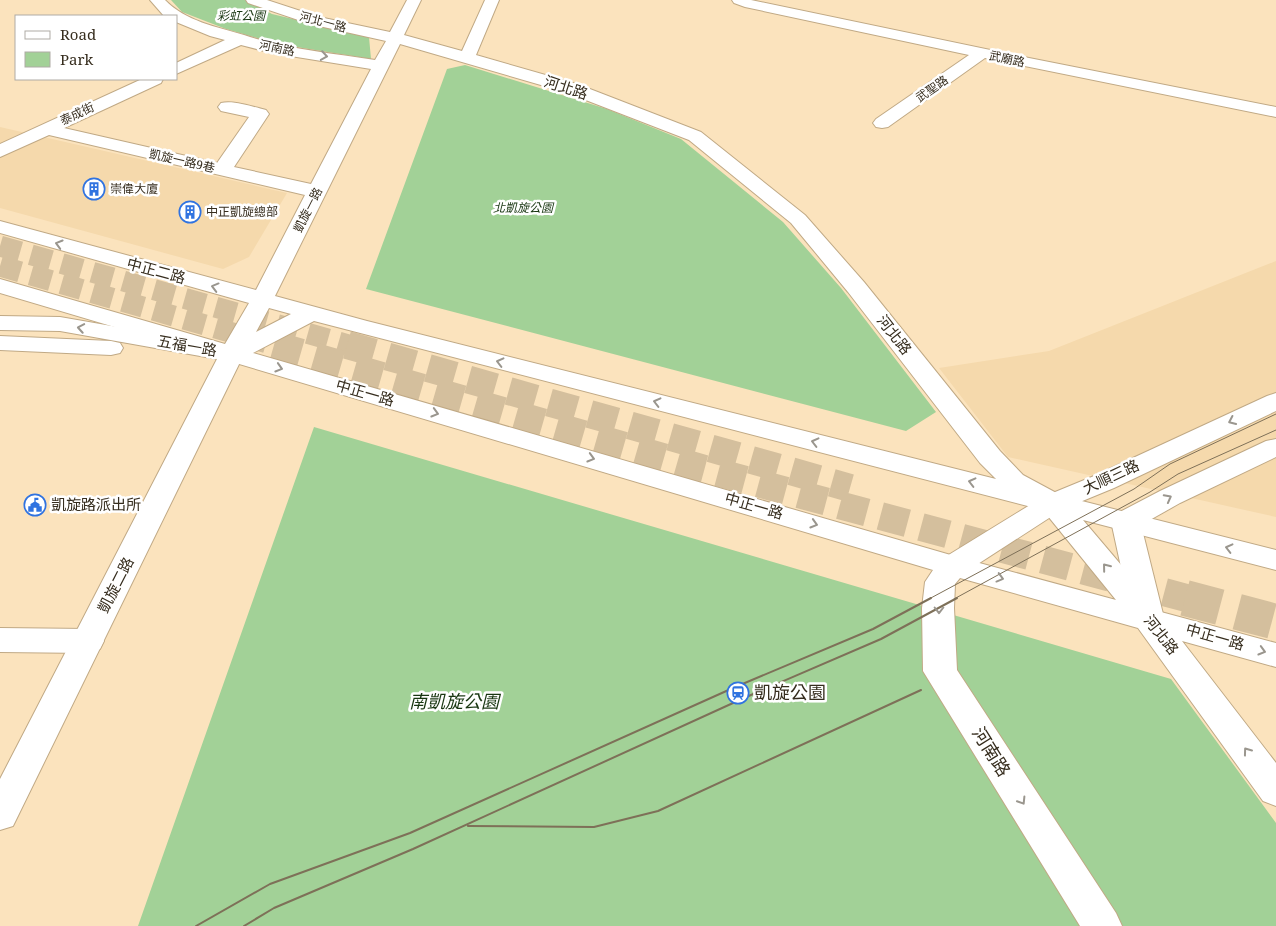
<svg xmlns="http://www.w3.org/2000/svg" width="1276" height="926" viewBox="0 0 1276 926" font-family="'Noto Serif','Noto Sans TC',serif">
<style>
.built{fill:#f5d9ac}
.green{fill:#a2d197}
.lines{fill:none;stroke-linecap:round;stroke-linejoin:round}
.secondary-tunnel-far2{stroke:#d4bf9d;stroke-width:21;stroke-dasharray:21 11;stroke-linecap:butt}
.secondary-tunnel-far1{stroke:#d4bf9d;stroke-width:28;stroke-dasharray:28 14;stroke-linecap:butt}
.secondary-tunnel{stroke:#d4bf9d;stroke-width:36;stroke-dasharray:36 18;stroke-linecap:butt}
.street-casing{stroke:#c0a985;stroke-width:2}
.secondary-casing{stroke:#c0a985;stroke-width:2}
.street{fill:#fff;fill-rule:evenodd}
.secondary{fill:#fff;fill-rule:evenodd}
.tram-far1{stroke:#7e7058;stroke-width:1}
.tram{stroke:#7e7058;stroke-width:2}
.oneway{stroke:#9a968e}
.labels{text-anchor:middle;stroke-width:5;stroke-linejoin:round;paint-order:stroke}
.far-park-label{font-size:12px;font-style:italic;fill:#193712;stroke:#fff}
.far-street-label{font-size:12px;fill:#362d1e;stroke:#fff}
.far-poi-label{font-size:12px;fill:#362d1e;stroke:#fff;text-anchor:start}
.street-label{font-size:15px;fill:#362d1e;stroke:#fff}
.poi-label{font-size:15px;fill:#362d1e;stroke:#fff;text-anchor:start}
.near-poi-label{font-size:18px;fill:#362d1e;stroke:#fff;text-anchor:start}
.near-park-label{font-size:18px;font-style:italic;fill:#193712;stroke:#fff}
.near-street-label{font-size:18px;fill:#362d1e;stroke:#fff}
</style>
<rect width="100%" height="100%" fill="#fbe3bd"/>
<!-- built -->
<path class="built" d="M 0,127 L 287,193 L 249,257 L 223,269 L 0,208 Z
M 1276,261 L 1276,517 L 1008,457 L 939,368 L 1049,351 Z"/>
<!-- green -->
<path class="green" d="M 171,0 L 246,0 L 272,14 L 369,37 L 371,59 L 278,44 L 226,29 L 182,12 Z
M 465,65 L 607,109 L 681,139 L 783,222 L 841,288 L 936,412 L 906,431 L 366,289 L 447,69 Z
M 314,427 L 1171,679 L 1276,823 L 1276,926 L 138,926 Z"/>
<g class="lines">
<!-- secondary-tunnel-far2 -->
<path class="secondary-tunnel-far2" d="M 0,246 L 352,346
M 0,266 L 278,346"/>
<!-- secondary-tunnel-far1 -->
<path class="secondary-tunnel-far1" d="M 274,345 L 701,468 L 1190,599
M 347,345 L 850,488"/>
<!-- secondary-tunnel -->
<path class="secondary-tunnel" d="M 1185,598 L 1276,622"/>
<!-- street casing -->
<g class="street-casing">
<path id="street" d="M 150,0 L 165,0 C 185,21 217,27 244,35 C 286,49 332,53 375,60 L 386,41 L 310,24 L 248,3 L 246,0 L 267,0 L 319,17 L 390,32 L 407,0 L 421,0 L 404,35 L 462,51 L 485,0 L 499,0 L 476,55 L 577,84 L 701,132 L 805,215 L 864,282 L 1000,451 L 1023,475 L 1062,496 L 1276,550 L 1276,570 L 1083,520 L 1161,612 L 1276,643 L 1276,667 L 1182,641 L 1276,763 L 1276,806 L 1263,801 L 1138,628 L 960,578 L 955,584 L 954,608 L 957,670 L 1116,913 L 1122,926 L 1080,926 L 923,671 L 922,608 L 925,582 L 933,570 L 0,293 L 0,279 L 225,344 L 249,303 L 0,233 L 0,221 L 256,290 L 305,195 L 49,135 L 0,157 L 0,144 L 142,79 L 163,79 L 161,83 L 64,128 L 217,163 L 249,117 L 221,111 L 218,107 L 221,103 C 234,100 253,107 266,110 L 269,114 L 234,167 L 311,184 L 371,69 L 272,53 L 241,45 L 176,74 L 176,63 L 225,40 L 210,36 L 176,22 L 176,16 L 164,16 ZM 400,44 L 565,92 L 689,140 L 791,223 L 848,292 L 980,463 L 996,479 L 367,321 L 275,296 ZM 269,308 L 291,314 L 256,332 ZM 314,321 L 1043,510 L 1116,600 L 961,558 L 253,353 Z
M 732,0 L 751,0 L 1024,57 L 1276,107 L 1276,117 L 985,58 L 888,127 L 882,128 L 876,127 L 873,123 L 876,119 L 969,55 L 745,7 L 734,3 Z
M 0,628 L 88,629 L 100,633 L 104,641 L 100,649 L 88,653 L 0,652 Z"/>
</g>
<!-- secondary casing -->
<g class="secondary-casing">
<path id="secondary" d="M 0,316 L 60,317 L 232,347 L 241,349 L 244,354 L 13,826 L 0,830 L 0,779 L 217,359 L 60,331 L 0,330 Z
M 0,336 L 111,341 L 120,343 L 123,348 L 120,353 L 111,355 L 0,350 Z
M 1276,393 L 1276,411 L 1114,488 L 1063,509 L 964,573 L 953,576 L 942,573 L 938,566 L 942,559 L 1043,497 L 1094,476 L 1267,396 Z
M 1276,439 L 1276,457 L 1180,503 L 1141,525 L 1164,618 L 1159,626 L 1148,629 L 1137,626 L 1132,618 L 1111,521 L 1116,514 L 1160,491 L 1266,441 Z"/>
</g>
<!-- street -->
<use href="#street" class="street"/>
<!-- secondary -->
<use href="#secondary" class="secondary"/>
<!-- tram-far1 -->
<path class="tram-far1" d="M 929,599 L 1134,489 L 1170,464 L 1276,414
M 954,599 L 1150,492 L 1178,474 L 1276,430"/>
<!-- tram -->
<path class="tram" d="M 468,826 L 594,827 L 658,811 L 921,690
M 196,926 L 270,884 L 410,833 L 733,688 L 873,629 L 931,598
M 244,926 L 274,908 L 413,849 L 744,698 L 881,639 L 957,598"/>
</g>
<!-- one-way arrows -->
<defs><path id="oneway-chevron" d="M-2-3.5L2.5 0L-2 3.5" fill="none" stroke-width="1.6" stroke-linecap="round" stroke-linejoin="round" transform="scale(1.25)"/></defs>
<g class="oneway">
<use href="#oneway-chevron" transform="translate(324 56) rotate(9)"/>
<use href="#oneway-chevron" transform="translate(59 244) rotate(-164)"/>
<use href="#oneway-chevron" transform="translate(215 287) rotate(-165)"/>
<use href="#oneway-chevron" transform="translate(81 328) rotate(-170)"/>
<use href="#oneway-chevron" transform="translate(500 362) rotate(-166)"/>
<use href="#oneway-chevron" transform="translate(279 368) rotate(17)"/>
<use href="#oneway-chevron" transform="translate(657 402) rotate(-166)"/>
<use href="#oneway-chevron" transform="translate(435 413) rotate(16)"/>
<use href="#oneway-chevron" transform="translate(1232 421) rotate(155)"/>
<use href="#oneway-chevron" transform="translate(815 442) rotate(-166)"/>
<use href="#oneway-chevron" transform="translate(591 458) rotate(16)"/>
<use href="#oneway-chevron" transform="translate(972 482) rotate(-166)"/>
<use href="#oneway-chevron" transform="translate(1168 498) rotate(-28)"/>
<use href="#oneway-chevron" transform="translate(814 524) rotate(17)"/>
<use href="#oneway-chevron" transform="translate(1229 548) rotate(-166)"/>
<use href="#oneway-chevron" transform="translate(1106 567) rotate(-129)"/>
<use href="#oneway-chevron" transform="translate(1000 578) rotate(15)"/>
<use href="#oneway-chevron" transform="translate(939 610) rotate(90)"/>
<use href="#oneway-chevron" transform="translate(1262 651) rotate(16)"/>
<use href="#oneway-chevron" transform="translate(1247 751) rotate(-126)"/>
<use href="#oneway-chevron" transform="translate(1022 801) rotate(58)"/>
</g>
<!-- icons -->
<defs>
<g id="building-ring" transform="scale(1.125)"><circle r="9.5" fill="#fff" stroke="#3073e0" stroke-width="1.5"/><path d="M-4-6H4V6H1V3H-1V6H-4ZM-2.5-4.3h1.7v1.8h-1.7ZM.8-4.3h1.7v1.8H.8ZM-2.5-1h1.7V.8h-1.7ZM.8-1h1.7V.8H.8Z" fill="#3073e0"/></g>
<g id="civic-ring" transform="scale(1.125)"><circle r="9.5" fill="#fff" stroke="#3073e0" stroke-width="1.5"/><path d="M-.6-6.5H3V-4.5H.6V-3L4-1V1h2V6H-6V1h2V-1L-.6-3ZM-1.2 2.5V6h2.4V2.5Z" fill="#3073e0"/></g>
<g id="station-ring" transform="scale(1.125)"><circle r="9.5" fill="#fff" stroke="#3073e0" stroke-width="1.5"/><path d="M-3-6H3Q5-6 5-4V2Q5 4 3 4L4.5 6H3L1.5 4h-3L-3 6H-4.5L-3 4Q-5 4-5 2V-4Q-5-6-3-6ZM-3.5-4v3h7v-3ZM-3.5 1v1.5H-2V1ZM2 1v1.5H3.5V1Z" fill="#3073e0"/></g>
</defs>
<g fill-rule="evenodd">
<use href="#building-ring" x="94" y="189"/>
<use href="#building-ring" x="190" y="212"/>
<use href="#civic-ring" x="35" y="505"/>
<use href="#station-ring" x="738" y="693"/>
</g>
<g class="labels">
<!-- far-park labels -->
<g class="far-park-label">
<text x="241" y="20">彩虹公園</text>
<text x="523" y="212">北凱旋公園</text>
</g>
<!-- far-street labels -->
<g class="far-street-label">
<text transform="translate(323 22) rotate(15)" y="4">河北一路</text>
<text transform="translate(277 48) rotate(12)" y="4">河南路</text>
<text transform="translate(1007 59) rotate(12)" y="4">武廟路</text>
<text transform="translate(932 89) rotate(-35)" y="4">武聖路</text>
<text transform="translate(77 114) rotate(-25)" y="4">泰成街</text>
<text transform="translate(182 161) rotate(13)" y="4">凱旋一路9巷</text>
<text transform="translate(308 210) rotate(-63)" y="4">凱旋一路</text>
</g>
<!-- far-poi labels -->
<g class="far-poi-label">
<text x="110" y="193">崇偉大廈</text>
<text x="206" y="216">中正凱旋總部</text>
</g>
<!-- street labels -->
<g class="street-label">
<text transform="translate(566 88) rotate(18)" y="5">河北路</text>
<text transform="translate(156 271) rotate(15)" y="5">中正二路</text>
<text transform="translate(894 335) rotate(52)" y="5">河北路</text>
<text transform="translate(187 346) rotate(10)" y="5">五福一路</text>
<text transform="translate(365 393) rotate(16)" y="5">中正一路</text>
<text transform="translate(1111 477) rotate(-25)" y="5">大順三路</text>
<text transform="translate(754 506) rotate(16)" y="5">中正一路</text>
<text transform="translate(116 585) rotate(-63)" y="5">凱旋二路</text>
<text transform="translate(1161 635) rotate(52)" y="5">河北路</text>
<text transform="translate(1215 637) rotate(16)" y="5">中正一路</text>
</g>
<!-- poi labels -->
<g class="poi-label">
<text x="51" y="510">凱旋路派出所</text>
</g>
<!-- near-poi labels -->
<g class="near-poi-label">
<text x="754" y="699">凱旋公園</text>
</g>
<!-- near-park labels -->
<g class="near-park-label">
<text x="454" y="708">南凱旋公園</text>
</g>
<!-- near-street labels -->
<g class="near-street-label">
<text transform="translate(991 752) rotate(58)" y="6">河南路</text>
</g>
</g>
<!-- legend -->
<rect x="15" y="15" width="162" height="65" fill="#ffffff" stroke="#afaba5"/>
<rect x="25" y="31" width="25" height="8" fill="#ffffff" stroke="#afaba5"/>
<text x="60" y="40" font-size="15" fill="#362d1e">Road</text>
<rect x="25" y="52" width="25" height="15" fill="#a2d197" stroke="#afaba5"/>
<text x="60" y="65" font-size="15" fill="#362d1e">Park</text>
</svg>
